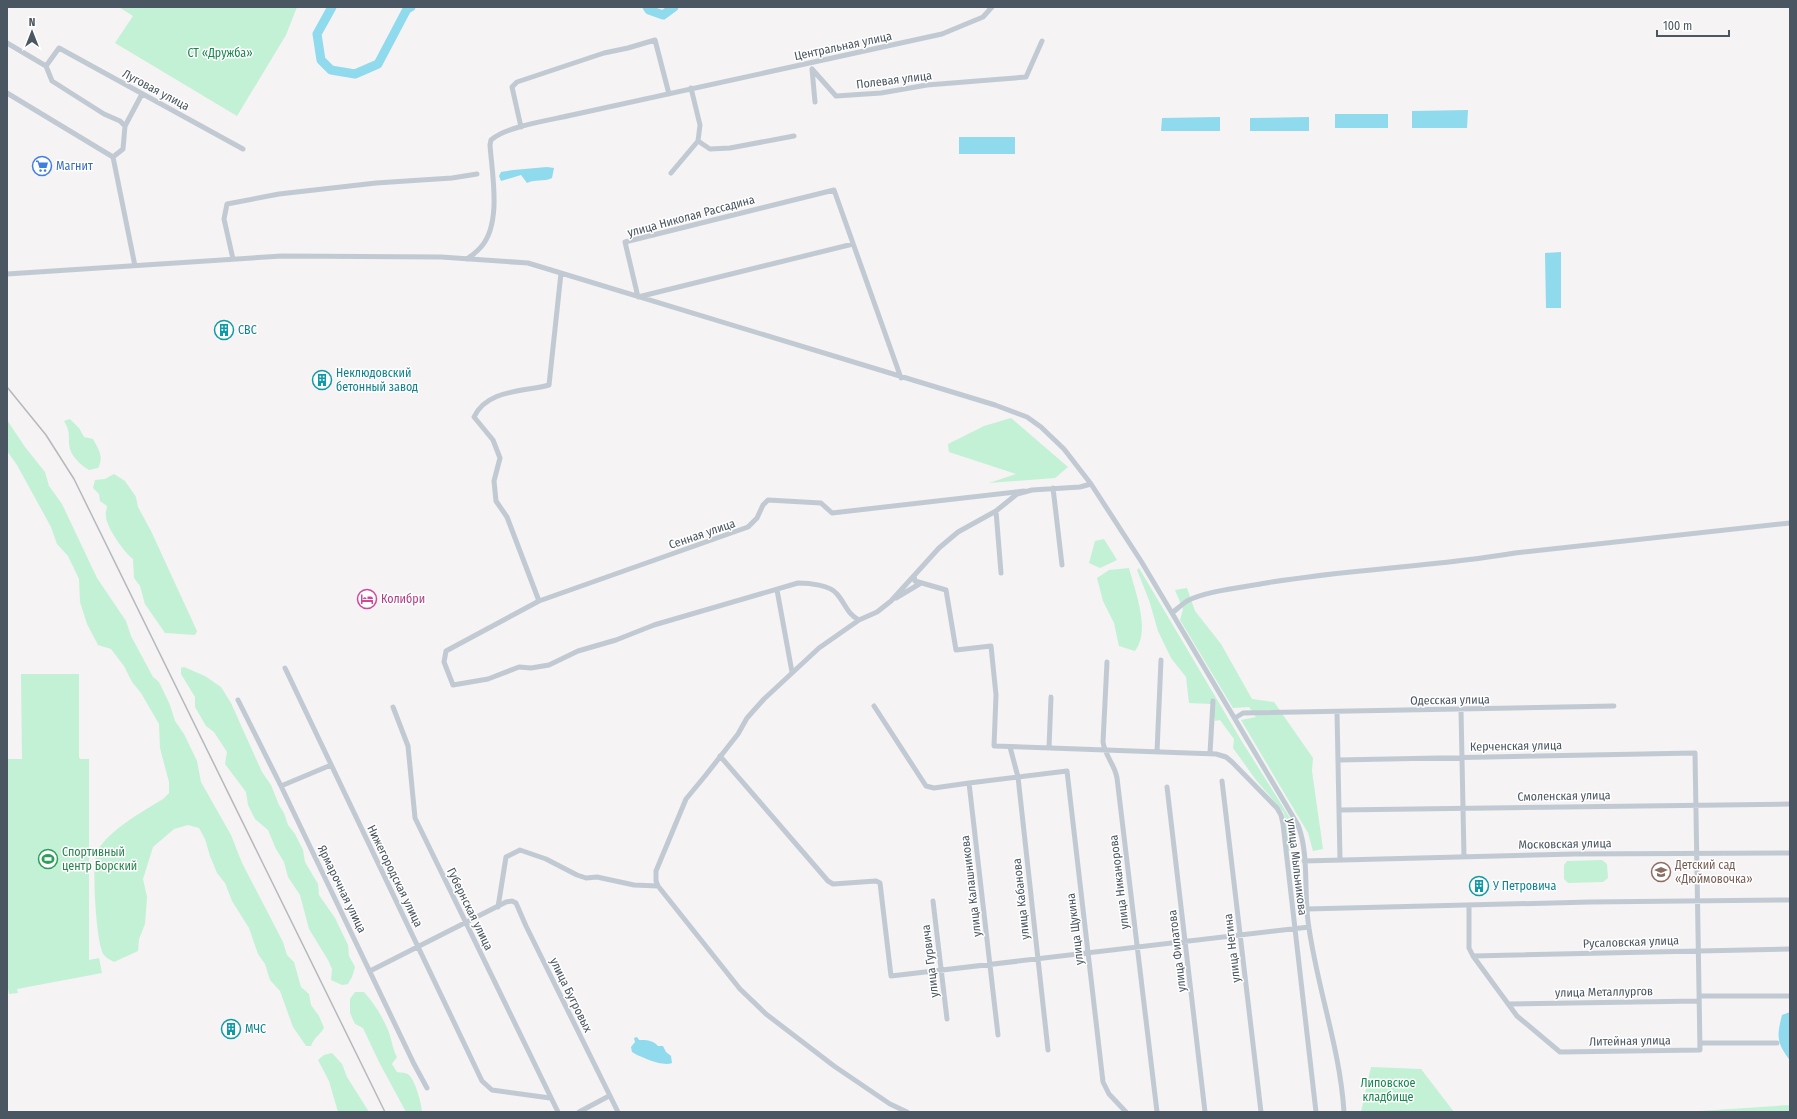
<svg xmlns="http://www.w3.org/2000/svg" width="1797" height="1119" viewBox="0 0 1797 1119" font-family="'Fira Sans Condensed',sans-serif">
<style>
.green{fill:#c3f1d5}
.water{fill:#90daee}
.lines{fill:none;stroke-linecap:round;stroke-linejoin:round}
.river{stroke:#90daee;stroke-width:9}
.minor{stroke:#c1cad2;stroke-width:5}
.rail{stroke:#b5b8bd;stroke-width:1.5}
.labels{text-anchor:middle;stroke-width:3;stroke-linejoin:round;paint-order:stroke}
.street-label{font-size:12px;fill:#4a5661;stroke:#fff}
.park-label{font-size:12px;fill:#17864f;stroke:#fff}
.shop-label{font-size:12px;fill:#366cbe;stroke:#fff;text-anchor:start}
.culture-label{font-size:12px;fill:#0d838f;stroke:#fff;text-anchor:start}
.hotel-label{font-size:12px;fill:#b23c85;stroke:#fff;text-anchor:start}
.leisure-label{font-size:12px;fill:#27864d;stroke:#fff;text-anchor:start}
.education-label{font-size:12px;fill:#785e54;stroke:#fff;text-anchor:start}
</style>
<rect width="100%" height="100%" fill="#f5f3f3"/>
<!-- green -->
<path class="green" d="M 119,7 L 297,7 L 286,35 L 237,116 L 115,43 L 133,16 Z
M 1011,418 L 1068,467 L 1055,478 L 989,483 L 1016,474 L 949,452 L 948,444 L 984,426 Z
M 70,419 L 79,428 L 84,437 L 93,439 C 99,450 104,457 98,468 L 89,470 C 82,466 72,457 70,449 C 67,437 72,434 64,421 Z
M 7,420 L 25,447 L 45,472 L 49,486 L 62,504 L 97,578 L 126,621 L 131,636 L 153,677 L 159,682 L 170,705 L 175,721 L 184,734 L 197,761 L 201,782 L 231,835 L 242,863 L 283,942 L 287,955 L 294,962 L 301,987 L 309,994 L 311,1005 L 319,1016 L 324,1028 C 320,1035 314,1037 311,1046 L 306,1046 L 293,1027 L 280,991 L 270,980 L 265,964 L 258,954 L 249,928 L 232,901 L 225,883 L 217,873 L 210,856 L 205,839 L 199,828 L 188,825 L 174,829 L 153,847 L 143,879 L 147,897 L 145,924 L 139,939 L 138,951 L 114,962 C 111,960 106,958 104,955 C 96,946 92,867 96,855 C 102,834 145,810 163,799 L 169,793 L 169,782 L 160,748 L 159,724 L 141,693 L 132,682 L 124,666 L 111,649 L 98,645 L 87,624 L 80,602 L 79,579 L 68,556 L 57,544 L 51,527 L 17,465 L 7,451 Z
M 114,474 L 125,481 L 136,497 L 138,507 L 151,531 L 197,631 L 195,635 L 165,633 L 145,604 L 140,586 L 134,578 L 133,559 C 124,552 106,527 106,516 C 105,513 107,509 107,506 L 100,501 L 99,494 L 93,488 L 95,480 L 105,479 Z
M 1104,539 L 1117,560 L 1100,568 L 1089,563 L 1095,541 Z
M 1129,568 C 1135,591 1151,630 1135,651 L 1119,646 L 1114,623 L 1103,601 L 1097,578 L 1109,570 Z
M 1139,568 L 1241,740 L 1290,818 L 1295,833 L 1291,838 L 1292,849 L 1288,851 L 1284,813 L 1256,780 L 1233,748 L 1234,739 L 1220,720 L 1215,721 L 1211,704 L 1189,703 L 1186,677 L 1171,658 L 1158,631 L 1149,600 L 1137,570 Z
M 1187,588 L 1195,611 L 1221,644 L 1252,699 L 1274,702 L 1313,758 L 1312,771 L 1323,849 L 1313,851 L 1308,833 L 1241,720 L 1256,717 L 1249,707 L 1233,708 L 1180,620 L 1183,609 L 1175,590 Z
M 184,667 L 205,676 L 221,687 L 231,703 L 262,772 L 271,785 L 279,805 L 284,813 L 288,825 L 295,834 L 303,850 L 305,862 L 318,884 L 319,895 L 335,918 L 348,945 L 349,956 L 355,967 L 352,977 L 348,984 L 342,985 L 331,980 L 332,969 L 328,960 L 309,929 L 300,895 L 288,877 L 284,862 L 276,849 L 268,830 L 255,819 L 248,805 L 246,792 L 225,764 L 227,752 L 214,732 L 206,726 L 195,707 L 195,697 L 181,674 L 181,668 Z
M 21,674 L 79,674 L 79,757 L 80,759 L 89,759 L 89,960 L 99,958 L 102,973 L 17,989 L 18,993 L 9,994 L 7,983 L 7,759 L 22,759 Z
M 1602,860 L 1607,864 L 1608,878 L 1603,882 L 1568,883 L 1564,879 L 1564,865 L 1567,861 Z
M 355,992 L 364,992 C 374,1003 382,1016 388,1030 C 392,1039 392,1048 397,1057 L 392,1064 L 397,1072 C 401,1073 406,1072 409,1075 C 415,1080 422,1105 422,1112 L 406,1112 L 379,1062 L 363,1028 L 355,1024 L 350,1013 L 350,999 Z
M 332,1053 L 342,1064 L 347,1077 L 369,1112 L 338,1112 L 329,1081 L 318,1060 L 324,1055 Z
M 1371,1067 L 1421,1069 L 1454,1112 L 1361,1112 Z
M 1790,1105 L 1790,1112 L 1685,1112 Z"/>
<!-- water -->
<path class="water" d="M 1468,110 L 1467,128 L 1412,128 L 1412,111 Z
M 1335,114 L 1388,114 L 1388,128 L 1335,128 Z
M 1220,117 L 1220,131 L 1161,131 L 1162,118 Z
M 1309,117 L 1309,131 L 1250,131 L 1250,118 Z
M 959,137 L 1015,137 L 1015,154 L 959,154 Z
M 547,167 L 554,168 L 552,178 C 544,182 535,179 527,183 L 521,175 L 501,181 L 499,176 L 501,172 L 513,170 Z
M 1561,252 L 1561,308 L 1546,308 L 1545,253 Z
M 1790,1012 L 1790,1059 L 1789,1059 C 1776,1042 1777,1035 1782,1015 Z
M 637,1037 L 639,1040 C 646,1040 653,1040 658,1046 L 663,1046 L 666,1052 L 671,1056 L 672,1063 C 663,1067 640,1057 632,1052 L 631,1047 L 635,1042 L 634,1038 Z"/>
<g class="lines">
<!-- river -->
<path class="river" d="M 332,7 L 317,34 L 321,60 L 331,70 L 355,74 L 378,64 L 407,9 L 411,7
M 647,7 L 649,10 L 663,15 L 674,7"/>
<!-- minor -->
<path class="minor" d="M 7,43 L 46,66
M 46,66 L 59,48 L 243,149
M 46,66 L 52,81 L 104,114 L 120,121 L 125,126
M 812,69 L 836,96 L 881,93 L 927,85 L 1026,77 L 1042,41
M 812,69 L 815,102
M 7,93 L 113,157 L 135,266
M 521,127 L 512,87 L 517,82 L 604,53 L 628,48 L 655,40 L 669,94
M 698,141 L 710,149 L 730,148 L 794,136
M 113,157 L 123,149 L 125,126 L 142,94
M 671,173 L 698,141 L 700,125 L 691,88
M 853,244 L 638,297 L 625,242 L 834,190 L 901,378
M 233,259 L 224,219 L 227,204 L 279,194 L 376,183 L 452,178 L 477,174
M 467,259 C 472,255 477,252 481,247 C 502,223 492,174 490,145 L 491,140 C 507,126 551,120 572,115 L 942,34 L 983,17 L 992,7
M 7,274 L 282,256 L 441,257 L 528,263 L 995,405 L 1027,417 L 1041,427 L 1064,449 L 1091,484 L 1141,561 L 1298,825 C 1309,853 1304,891 1308,921 C 1316,985 1340,1047 1344,1112
M 1053,488 L 1062,565
M 996,511 L 1001,573
M 914,576 L 915,581 L 946,590 L 956,650 L 991,646 L 996,695 L 994,746 L 1216,754 L 1226,757 L 1232,762 L 1277,808 L 1281,815 L 1283,824 L 1316,1112
M 777,590 L 792,672
M 896,598 L 921,583
M 539,601 L 507,517 L 496,501 L 494,481 L 500,458 L 493,440 L 474,417 C 487,389 524,392 549,385 L 561,273
M 1172,613 C 1177,609 1181,605 1187,601 C 1205,591 1245,587 1266,583 C 1349,569 1432,567 1515,553 L 1790,523
M 859,620 C 847,614 845,603 837,594 C 830,585 809,583 798,583 L 654,625 L 616,640 L 578,651 L 549,665 L 531,668 L 519,667 L 488,679 L 453,685 L 444,662 L 446,651 L 539,601 L 748,527 L 757,518 L 763,505 L 768,500 L 821,503 L 832,513 L 1024,491
M 1107,662 L 1103,742 C 1105,756 1115,765 1117,778 L 1157,1112
M 285,668 L 482,1081 L 492,1090 L 550,1098
M 238,700 L 281,786 L 414,1064 L 427,1088
M 874,706 L 926,786 L 934,788 L 969,783
M 393,707 L 408,746 L 415,818 L 558,1112
M 1461,710 L 1464,857
M 1337,712 L 1340,860
M 1235,718 L 1243,713 L 1614,706
M 1010,747 L 1018,777 L 1048,1050
M 1049,748 L 1051,697
M 1157,752 L 1161,660
M 1210,753 L 1213,701
M 720,756 L 828,881 L 833,884 L 876,881 L 880,883 L 891,976 L 1309,927
M 1338,760 L 1695,753 L 1700,1050 L 1560,1052 L 1517,1016 L 1473,956 L 1469,948 L 1469,905
M 1222,781 L 1261,1112
M 281,786 L 331,765
M 1167,787 L 1205,1112
M 1339,810 L 1790,804
M 1304,861 L 1575,854 L 1790,853
M 658,886 L 656,881 L 656,871 L 686,799 L 705,776 L 738,734 L 747,718 L 764,699 L 819,648 L 859,620 L 877,612 L 891,601 L 939,548 L 958,532 L 996,511 L 1017,494 L 1032,490 L 1080,487 L 1091,484
M 933,901 L 947,1019
M 498,907 L 506,857 L 520,850 L 546,859 L 577,875 L 586,878 L 597,877 L 634,885 L 658,886 L 740,989 L 766,1014 L 834,1066 L 890,1104 L 907,1112
M 1307,909 L 1590,902 L 1790,900
M 1473,956 L 1790,949
M 370,971 L 506,902 L 512,901 L 516,903 L 526,926 L 618,1112
M 1699,996 L 1790,996
M 1509,1004 L 1699,1001
M 998,1035 L 969,783 L 1067,771 L 1103,1082 L 1109,1094 L 1126,1112
M 1700,1043 L 1777,1043
M 579,1112 L 609,1096"/>
<!-- rail -->
<path class="rail" d="M 7,387 L 46,435 L 74,479 L 385,1112"/>
</g>
<!-- icons -->
<defs>
<g id="supermarket-ring" transform="scale(1)"><circle r="9.5" fill="#fff" stroke="#3f7fe0" stroke-width="1.5"/><path d="M-6-5.5h2.5l.6 2H6L4.5 2H-2.5L-4.4-4H-6ZM-1.5 3.2a1.3 1.3 0 1 0 .1 0ZM3 3.2a1.3 1.3 0 1 0 .1 0Z" fill="#3f7fe0"/></g>
<g id="building-ring" transform="scale(1)"><circle r="9.5" fill="#fff" stroke="#0f9aa8" stroke-width="1.5"/><path d="M-4-6H4V6H1V3H-1V6H-4ZM-2.5-4.3h1.7v1.8h-1.7ZM.8-4.3h1.7v1.8H.8ZM-2.5-1h1.7V.8h-1.7ZM.8-1h1.7V.8H.8Z" fill="#0f9aa8"/></g>
<g id="hotel-ring" transform="scale(1)"><circle r="9.5" fill="#fff" stroke="#d1479c" stroke-width="1.5"/><path d="M-6-4.5h1.5V1H6V5H4.5V3h-9V5H-6ZM-4 0a1.8 1.8 0 1 1 3.6 0ZM.5 0V-2.5h3Q6-2.5 6 0Z" fill="#d1479c"/></g>
<g id="stadium-ring" transform="scale(1)"><circle r="9.5" fill="#fff" stroke="#2e9e5b" stroke-width="1.5"/><path d="M0-5a6.5 5 0 1 0 0 10a6.5 5 0 1 0 0-10ZM-3.5-1.8h7v3.6h-7Z" fill="#2e9e5b"/></g>
<g id="school-ring" transform="scale(1)"><circle r="9.5" fill="#fff" stroke="#8d6e63" stroke-width="1.5"/><path d="M0-5L7-2L0 1L-7-2ZM-4 1L0 2.5L4 1V4Q0 6-4 4Z" fill="#8d6e63"/></g>
</defs>
<g fill-rule="evenodd">
<use href="#supermarket-ring" x="42" y="166"/>
<use href="#building-ring" x="224" y="330"/>
<use href="#building-ring" x="322" y="380"/>
<use href="#hotel-ring" x="367" y="599"/>
<use href="#stadium-ring" x="48" y="859"/>
<use href="#school-ring" x="1661" y="872"/>
<use href="#building-ring" x="1479" y="886"/>
<use href="#building-ring" x="231" y="1029"/>
</g>
<g class="labels">
<!-- street labels -->
<g class="street-label">
<text transform="translate(843 46) rotate(-12)" y="4">Центральная улица</text>
<text transform="translate(894 80) rotate(-7)" y="4">Полевая улица</text>
<text transform="translate(156 90) rotate(28)" y="4">Луговая улица</text>
<text transform="translate(691 216) rotate(-15)" y="4">улица Николая Рассадина</text>
<text transform="translate(702 534) rotate(-19)" y="4">Сенная улица</text>
<text transform="translate(1450 700) rotate(-1)" y="4">Одесская улица</text>
<text transform="translate(1516 746) rotate(-1)" y="4">Керченская улица</text>
<text transform="translate(1564 796) rotate(-1)" y="4">Смоленская улица</text>
<text transform="translate(1565 844) rotate(-1)" y="4">Московская улица</text>
<text transform="translate(1297 867) rotate(83)" y="4">улица Мыльникова</text>
<text transform="translate(395 876) rotate(64)" y="4">Нижегородская улица</text>
<text transform="translate(1119 882) rotate(-97)" y="4">улица Никанорова</text>
<text transform="translate(971 886) rotate(-97)" y="4">улица Калашникова</text>
<text transform="translate(342 889) rotate(64)" y="4">Ярмарочная улица</text>
<text transform="translate(1021 899) rotate(-96)" y="4">улица Кабанова</text>
<text transform="translate(470 909) rotate(64)" y="4">Губернская улица</text>
<text transform="translate(1075 929) rotate(-97)" y="4">улица Щукина</text>
<text transform="translate(1631 942) rotate(-2)" y="4">Русаловская улица</text>
<text transform="translate(1232 948) rotate(-97)" y="4">улица Негина</text>
<text transform="translate(1177 951) rotate(-97)" y="4">улица Филатова</text>
<text transform="translate(930 961) rotate(-97)" y="4">улица Гурвича</text>
<text transform="translate(1604 992) rotate(-1)" y="4">улица Металлургов</text>
<text transform="translate(571 995) rotate(64)" y="4">улица Бугровых</text>
<text transform="translate(1630 1041) rotate(-1)" y="4">Литейная улица</text>
</g>
<!-- park labels -->
<g class="park-label">
<text x="220" y="57">СТ «Дружба»</text>
<text x="1388" y="1087">Липовское<tspan x="1388" dy="14">кладбище</tspan></text>
</g>
<!-- shop labels -->
<g class="shop-label">
<text x="56" y="170">Магнит</text>
</g>
<!-- culture labels -->
<g class="culture-label">
<text x="238" y="334">СВС</text>
<text x="336" y="377">Неклюдовский<tspan x="336" dy="14">бетонный завод</tspan></text>
<text x="1493" y="890">У Петровича</text>
<text x="245" y="1033">МЧС</text>
</g>
<!-- hotel labels -->
<g class="hotel-label">
<text x="381" y="603">Колибри</text>
</g>
<!-- leisure labels -->
<g class="leisure-label">
<text x="62" y="856">Спортивный<tspan x="62" dy="14">центр Борский</tspan></text>
</g>
<!-- education labels -->
<g class="education-label">
<text x="1675" y="869">Детский сад<tspan x="1675" dy="14">«Дюймовочка»</tspan></text>
</g>
</g>
<!-- border -->
<rect width="1797" height="1119" fill="none" stroke="#4a5661" stroke-width="16"/>
<!-- north arrow -->
<g transform="translate(32 32)" stroke="#ffffff" stroke-width="3" paint-order="stroke">
<path d="M0-3L7 15L0 10L-7 15Z" fill="#4a5661"/>
<text y="-6" font-size="11" font-weight="bold" text-anchor="middle" fill="#4a5661">N</text>
</g>
<!-- scale -->
<path d="M1657 30v6h72v-6" fill="none" stroke="#4a5661" stroke-width="2"/>
<text x="1663" y="30" font-size="12" fill="#4a5661" stroke="#ffffff" stroke-width="3" paint-order="stroke">100 m</text>
</svg>
